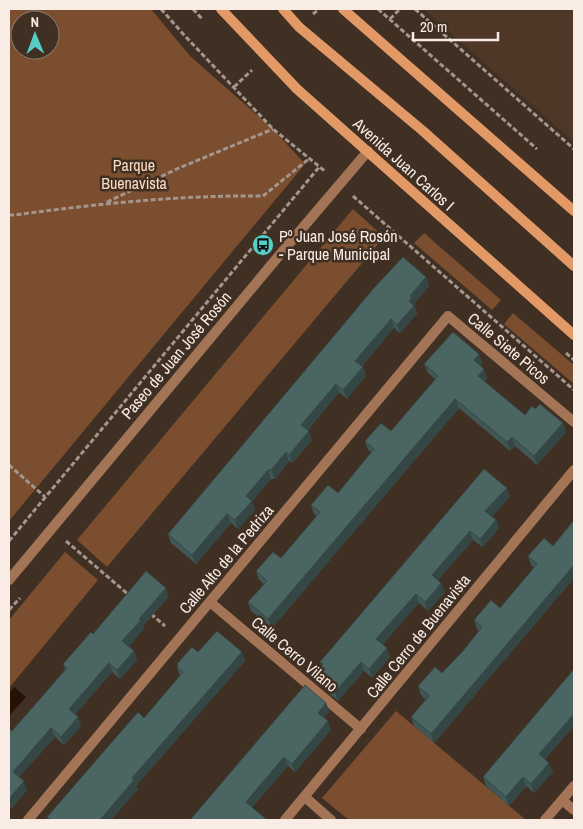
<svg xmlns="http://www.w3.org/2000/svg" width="583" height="829" viewBox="0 0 583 829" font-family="'Archivo Narrow',sans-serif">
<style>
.built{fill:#4e3727}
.green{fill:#7a4e2f;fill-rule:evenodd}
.water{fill:#251204}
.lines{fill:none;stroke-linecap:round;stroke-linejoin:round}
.path{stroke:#a4968d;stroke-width:3;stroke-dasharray:5 2.5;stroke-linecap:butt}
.minor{stroke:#a37556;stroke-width:10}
.secondary{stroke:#e29966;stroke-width:10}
.wall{fill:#405755}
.shaded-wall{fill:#344745}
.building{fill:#4b6563;stroke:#344745}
.labels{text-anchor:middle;stroke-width:5;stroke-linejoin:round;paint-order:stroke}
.street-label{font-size:16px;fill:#f8ece5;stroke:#403024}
.park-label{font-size:16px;fill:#fed9c1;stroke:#403024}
.poi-label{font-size:16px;fill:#f8ece5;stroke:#403024;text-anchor:start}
</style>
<rect width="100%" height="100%" fill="#403024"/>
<!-- built -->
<path class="built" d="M 424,9 L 574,9 L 574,142 L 429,14 Z"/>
<!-- green -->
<path class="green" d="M 9,9 L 151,9 L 190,56 L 273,129 L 305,164 L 9,521 ZM 20,20 L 50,20 L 50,50 L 20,50 Z
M 353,209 L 384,237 L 107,567 L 77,540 Z
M 424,233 L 501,300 L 492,310 L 414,243 Z
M 513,313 L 574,365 L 574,384 L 504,324 Z
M 65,552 L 98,580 L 9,688 L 9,620 Z
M 396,711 L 525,819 L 349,820 L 322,798 Z"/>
<!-- water -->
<path class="water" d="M 14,687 L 26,697 L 9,716 L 9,693 Z"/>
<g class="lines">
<!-- path -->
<path class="path" d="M 161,9 L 185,36 L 273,129 L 326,172
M 193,9 L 203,20
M 378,9 L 537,149
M 415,9 L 574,149
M 313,14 L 319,9
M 390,19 L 400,9
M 234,87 L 252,70
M 353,196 L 574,390
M 107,202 L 179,168 L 273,129
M 9,215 L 14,215 C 97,204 179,195 263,196 L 310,158
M 566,353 L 574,360
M 9,465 L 45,497
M 9,541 L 320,166
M 66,541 L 129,595
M 9,610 L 20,598
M 151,614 L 165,626"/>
<!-- minor -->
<path class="minor" d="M 9,580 L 277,258 L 368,151
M 210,602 L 361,729
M 305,797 L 331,820
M 562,800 L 574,810
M 28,820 L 448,316 L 574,422
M 285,820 L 574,470
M 545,820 L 574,786"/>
<!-- secondary -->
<path class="secondary" d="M 221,9 L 297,89 L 574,335
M 283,9 L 299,27 L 423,131 L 574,266
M 343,9 L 574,211"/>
</g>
<!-- wall -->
<path class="wall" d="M 426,277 L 429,286 L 414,304 L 417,314 L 400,333 L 394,328 L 362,366 L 366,376 L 347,399 L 339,392 L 308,430 L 312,440 L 292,463 L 289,461 L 275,479 L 271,479 L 252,502 L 255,510 L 238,529 L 231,523 L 196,564 L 171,543 L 168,534 Z
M 479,354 L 482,363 L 480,366 L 487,378 L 484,382 L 525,415 L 535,409 L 563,423 L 566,432 L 537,465 L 515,446 L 510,451 L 459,408 L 272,628 L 251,611 L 248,602 L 264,584 L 259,580 L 256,571 L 281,558 L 317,516 L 314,514 L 311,505 L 338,493 L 371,452 L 368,450 L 365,441 L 391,431 L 435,379 L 428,373 L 424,364 Z
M 510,497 L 492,516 L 496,520 L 499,528 L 483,547 L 473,540 L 438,580 L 445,592 L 437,601 L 428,611 L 419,603 L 383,644 L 390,657 L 372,678 L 364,671 L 338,701 L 317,683 L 314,675 L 322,666 L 320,662 Z
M 574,520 L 574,578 L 434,743 L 414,726 L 411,717 L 426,700 L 421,695 L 418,686 L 442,673 L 463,651 L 479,631 L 477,629 L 474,620 L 500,608 L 534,568 L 531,565 L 528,556 L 553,546 Z
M 169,596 L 143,626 L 144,629 L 129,646 L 134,651 L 137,660 L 120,679 L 112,672 L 75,714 L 78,717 L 81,726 L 64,745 L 55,737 L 19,777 L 27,790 L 12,808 L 9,806 L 9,731 L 12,731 L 65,670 L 63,664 L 93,634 Z
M 198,652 L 242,652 L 245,661 L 136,786 L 138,789 L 111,820 L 49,820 L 47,817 L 144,718 L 180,676 L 177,667 L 178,666 L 177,664 Z
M 574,669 L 574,726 L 545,759 L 553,772 L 534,793 L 526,786 L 509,806 L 486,786 L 483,777 Z
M 326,703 L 329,711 L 324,718 L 331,730 L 295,772 L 288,766 L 252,807 L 190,820 Z"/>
<!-- shaded-wall -->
<path class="shaded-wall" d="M 426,277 L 429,286 L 414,304 L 417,314 L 400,333 L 397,325 L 409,301 L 410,296 Z
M 391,319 L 394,328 L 359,369 L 355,361 Z
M 479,354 L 482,363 L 477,369 L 474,360 Z
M 363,367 L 366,376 L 347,399 L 343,390 Z
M 484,369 L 487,378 L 481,385 L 478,376 Z
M 336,384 L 339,392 L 304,434 L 301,425 Z
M 455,399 L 459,408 L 272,628 L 268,619 Z
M 563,423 L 566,432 L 537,465 L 534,456 Z
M 309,431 L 312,440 L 292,463 L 289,455 Z
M 512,437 L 515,446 L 510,451 L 507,442 Z
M 286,452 L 289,461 L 275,479 L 271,470 Z
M 268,470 L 271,479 L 252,502 L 255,510 L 238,529 L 235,520 L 246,496 Z
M 507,488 L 510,497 L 489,520 L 485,511 Z
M 227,514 L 231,523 L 196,564 L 192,555 Z
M 496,520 L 499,528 L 483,547 L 480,539 Z
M 470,531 L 473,540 L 435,584 L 432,575 Z
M 574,565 L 574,578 L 434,743 L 431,734 Z
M 441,583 L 445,592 L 428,611 L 425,602 Z
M 166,588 L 169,596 L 143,626 L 144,629 L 126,650 L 122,641 L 139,619 Z
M 416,594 L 419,603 L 380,647 L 376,639 Z
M 387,648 L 390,657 L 372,678 L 369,669 Z
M 134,651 L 137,660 L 120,679 L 117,670 Z
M 242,652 L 245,661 L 136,786 L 138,789 L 111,820 L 100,820 L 132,778 Z
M 361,662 L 364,671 L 338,701 L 335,692 Z
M 109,663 L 112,672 L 72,718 L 69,709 Z
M 326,703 L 329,711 L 321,721 L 318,713 Z
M 574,714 L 574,726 L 542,763 L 539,754 Z
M 78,717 L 81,726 L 64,745 L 61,737 Z
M 328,721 L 331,730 L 295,772 L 292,764 Z
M 51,728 L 55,737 L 16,781 L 13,772 Z
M 284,757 L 288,766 L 249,811 L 246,802 Z
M 549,763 L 553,772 L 534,793 L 531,784 Z
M 523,777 L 526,786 L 509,806 L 506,797 Z
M 24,781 L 27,790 L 12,808 L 9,799 Z"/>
<!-- building -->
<path class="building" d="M 403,257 L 426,277 L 410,296 L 412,298 L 409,301 L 414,306 L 397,325 L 391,319 L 355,361 L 363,367 L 343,390 L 336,384 L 301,425 L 309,431 L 289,455 L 286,452 L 271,470 L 268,470 L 246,496 L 252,501 L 235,520 L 227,514 L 192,555 L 168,534 L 374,288 Z
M 453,332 L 479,354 L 474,360 L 484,369 L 478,376 L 525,415 L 532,406 L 535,409 L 540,404 L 563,423 L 534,456 L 512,437 L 507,442 L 455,399 L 268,619 L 248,602 L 267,581 L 256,571 L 273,552 L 281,558 L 320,512 L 311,505 L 328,485 L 338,493 L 374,449 L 365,441 L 381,423 L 391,431 L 438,376 L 424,364 Z
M 484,469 L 507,488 L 485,511 L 496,520 L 480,539 L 470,531 L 432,575 L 441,583 L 434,592 L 425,602 L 416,594 L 376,639 L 387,648 L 369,669 L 361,662 L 335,692 L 314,675 L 323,664 L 320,662 Z
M 574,520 L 574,565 L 431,734 L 411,717 L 429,696 L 418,686 L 435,667 L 442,673 L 463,651 L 482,627 L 474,620 L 491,600 L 500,608 L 537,564 L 528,556 L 544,538 L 553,546 Z
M 146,571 L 166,588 L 139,619 L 141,620 L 122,641 L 134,651 L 117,670 L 109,663 L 69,709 L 78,717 L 61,737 L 51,728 L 13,772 L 24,781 L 9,799 L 9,731 L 10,730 L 12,731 L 67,668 L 63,664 L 91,632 L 93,634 Z
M 217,631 L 242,652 L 132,778 L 134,780 L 100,820 L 51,820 L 47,817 L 138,712 L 144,718 L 183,672 L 177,667 L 178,665 L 177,664 L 192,647 L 198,652 Z
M 574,669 L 574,714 L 539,754 L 549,763 L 531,784 L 523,777 L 506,797 L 483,777 Z
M 305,685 L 326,703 L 318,713 L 328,721 L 292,764 L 284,757 L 246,802 L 267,820 L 190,820 Z"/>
<!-- icons -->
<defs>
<g id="bus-disc" transform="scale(1.125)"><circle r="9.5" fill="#55cec6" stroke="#403024"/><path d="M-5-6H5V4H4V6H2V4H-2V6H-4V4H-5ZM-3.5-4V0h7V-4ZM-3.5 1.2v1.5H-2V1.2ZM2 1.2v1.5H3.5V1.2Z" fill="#111"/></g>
</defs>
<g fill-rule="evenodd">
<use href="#bus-disc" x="263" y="245"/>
</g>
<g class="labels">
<!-- street labels -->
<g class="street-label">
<text transform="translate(404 164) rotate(42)" y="6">Avenida Juan Carlos I</text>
<text transform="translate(509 348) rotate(40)" y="6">Calle Siete Picos</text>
<text transform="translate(176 355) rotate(-50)" y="6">Paseo de Juan José Rosón</text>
<text transform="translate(226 559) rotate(-50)" y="6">Calle Alto de la Pedriza</text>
<text transform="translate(418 636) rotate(-51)" y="6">Calle Cerro de Buenavista</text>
<text transform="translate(295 654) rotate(40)" y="6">Calle Cerro Vilano</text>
</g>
<!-- park labels -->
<g class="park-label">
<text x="134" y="171">Parque<tspan x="134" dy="18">Buenavista</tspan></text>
</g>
<!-- poi labels -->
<g class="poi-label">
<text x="279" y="242">Pº Juan José Rosón<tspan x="279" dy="18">- Parque Municipal</tspan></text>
</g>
</g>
<!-- border -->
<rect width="583" height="829" fill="none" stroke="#f8ece5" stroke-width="20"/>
<!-- north arrow -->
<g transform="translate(35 35) rotate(359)"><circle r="24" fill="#403024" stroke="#8a7b71"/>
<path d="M0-4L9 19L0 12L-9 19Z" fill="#55cec6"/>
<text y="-8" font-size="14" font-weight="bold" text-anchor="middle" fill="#f8ece5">N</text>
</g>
<!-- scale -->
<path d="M413 32v8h85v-8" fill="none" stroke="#f8ece5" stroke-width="2.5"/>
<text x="420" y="32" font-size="15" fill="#f8ece5" stroke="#403024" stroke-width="4" paint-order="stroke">20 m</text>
</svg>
